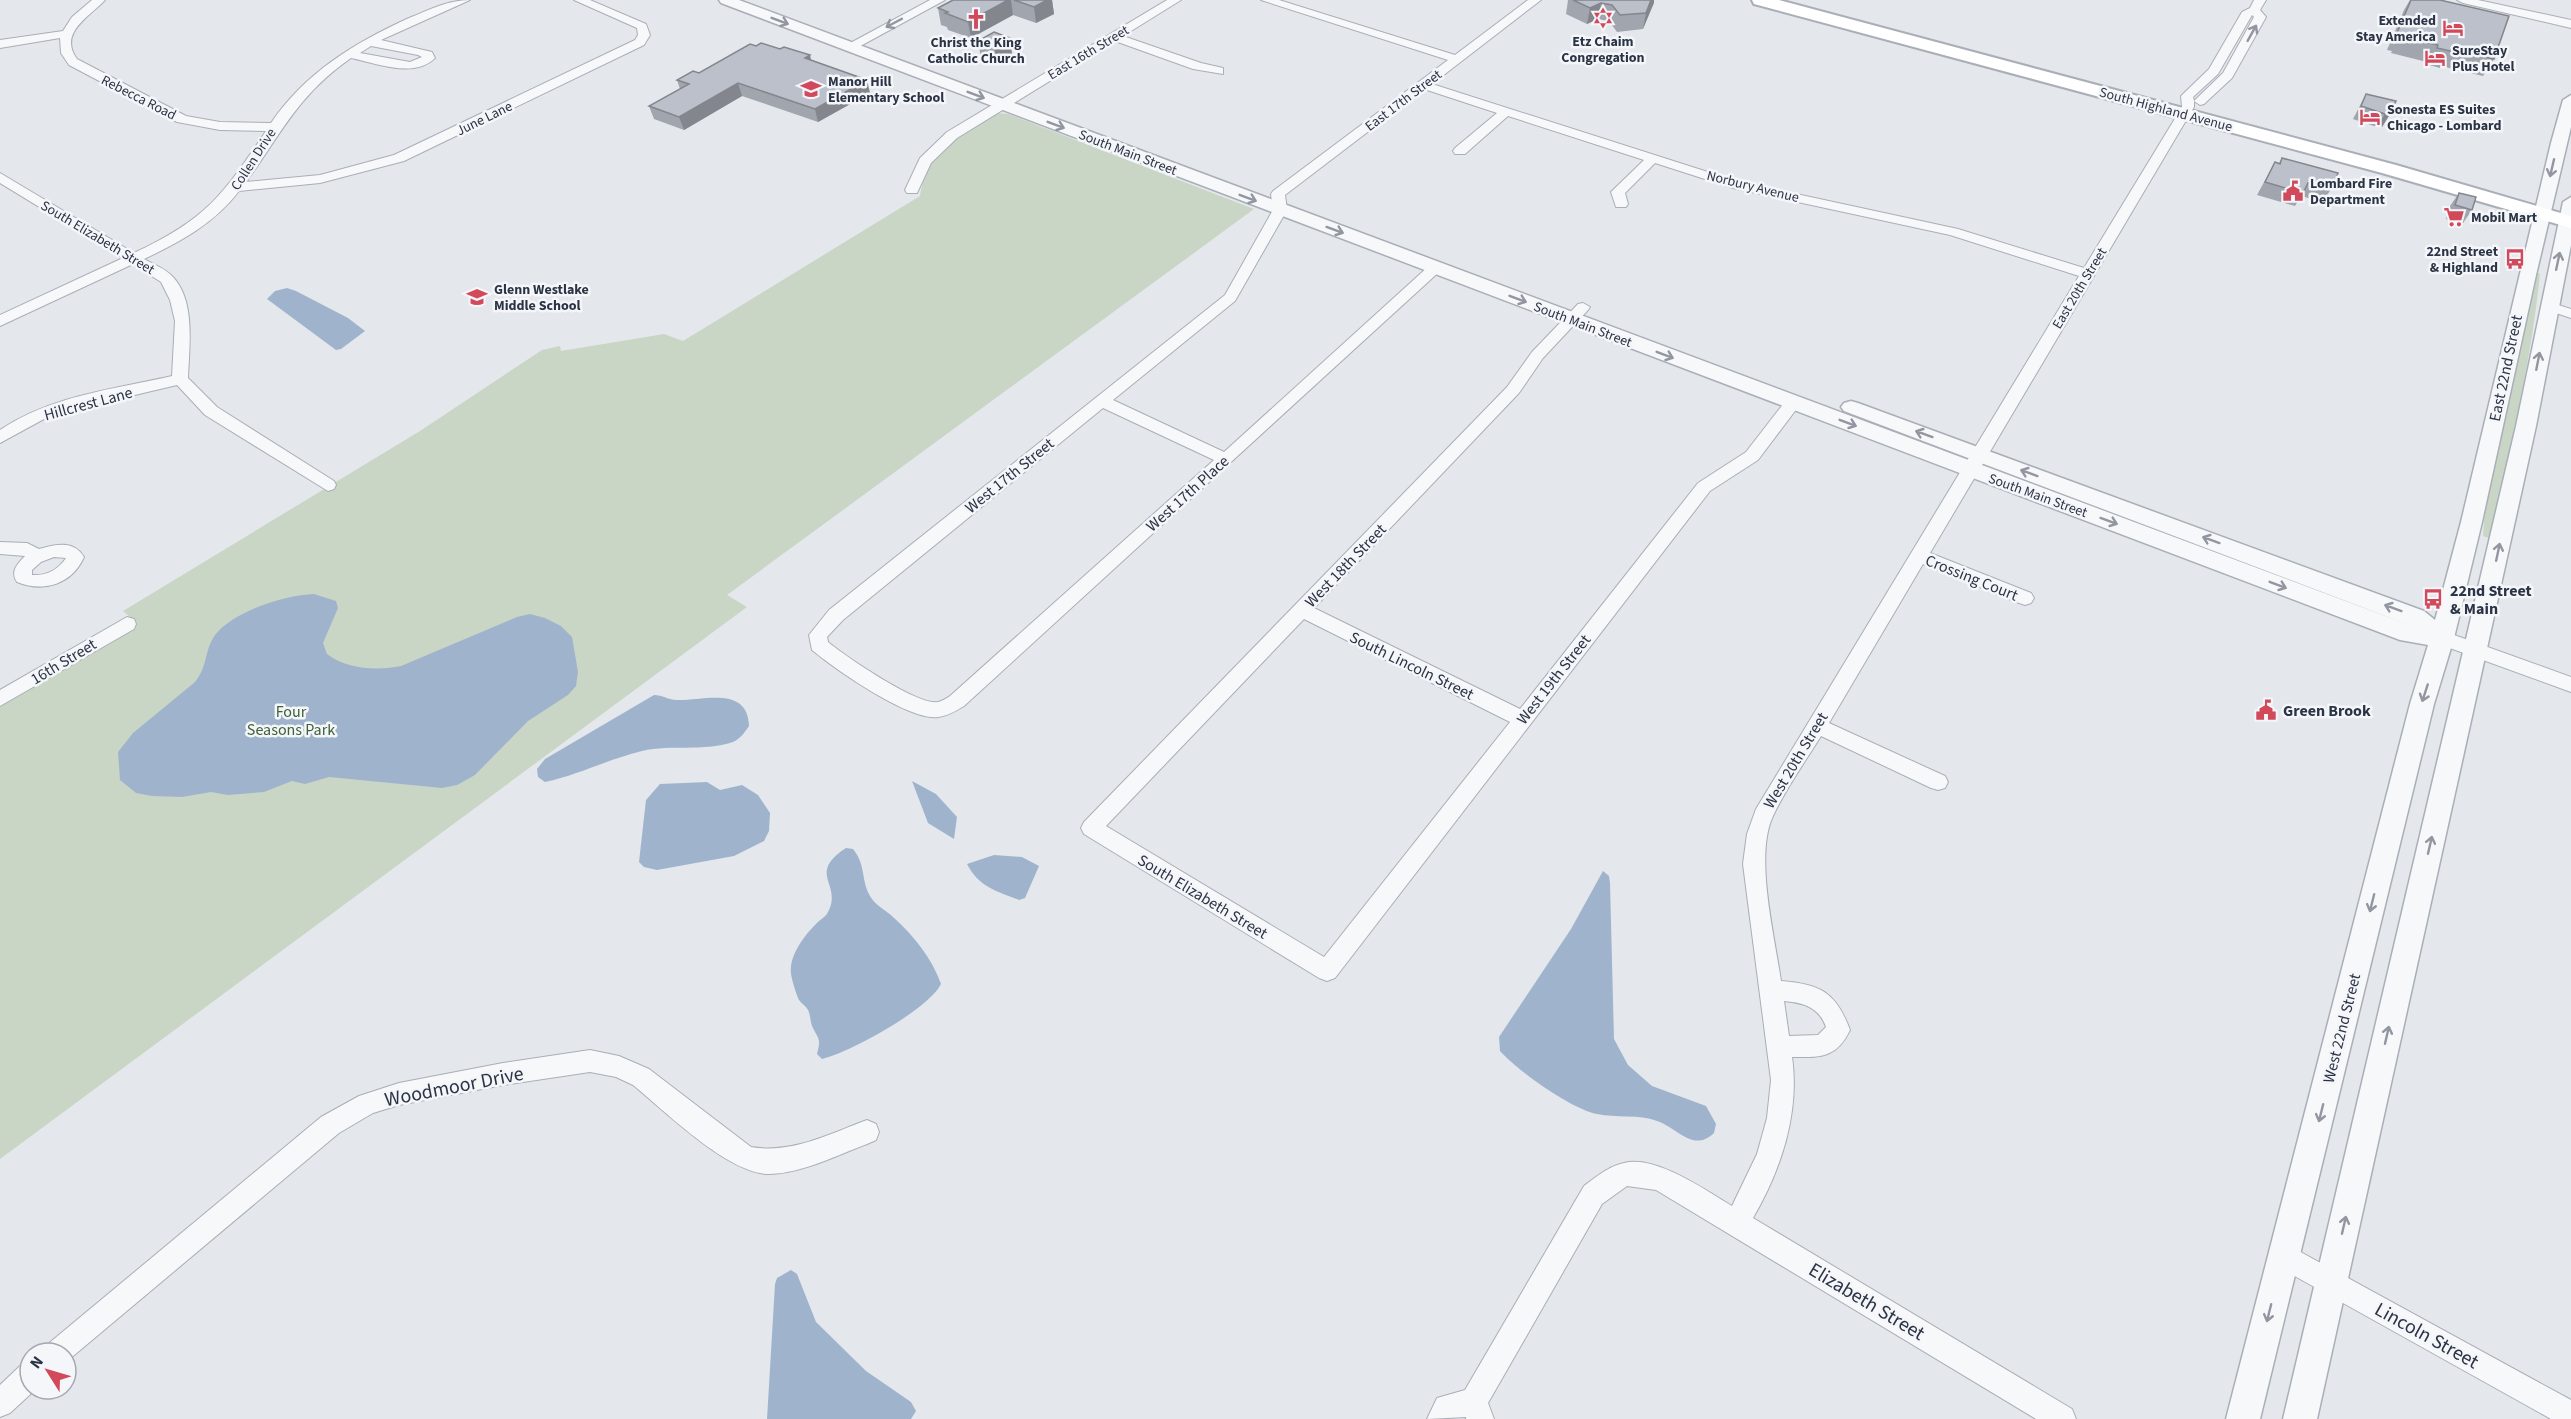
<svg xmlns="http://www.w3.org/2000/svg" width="2571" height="1419" viewBox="0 0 2571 1419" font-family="'Source Sans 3',sans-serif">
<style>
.green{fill:#c9d6c5}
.water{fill:#9fb4cc}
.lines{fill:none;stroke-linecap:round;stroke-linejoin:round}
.minor-casing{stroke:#a9aeb7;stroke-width:2}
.tertiary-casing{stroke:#a9aeb7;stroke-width:3}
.secondary-casing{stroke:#a9aeb7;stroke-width:4}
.minor{fill:#f7f8fa;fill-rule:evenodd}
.tertiary{fill:#f7f8fa;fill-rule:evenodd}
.secondary{fill:#fff;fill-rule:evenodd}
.wall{fill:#a1a5ae}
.shaded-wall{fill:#83868d}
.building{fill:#bbc0ca;stroke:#83868d;stroke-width:1.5}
.oneway{stroke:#9196a0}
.labels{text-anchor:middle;stroke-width:5;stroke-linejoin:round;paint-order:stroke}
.far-poi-label{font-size:14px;font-weight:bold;fill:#2b3445;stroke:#f4f6f9;text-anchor:start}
.far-street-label{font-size:14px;fill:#2b3445;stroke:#f4f6f9}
.street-label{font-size:16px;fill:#2b3445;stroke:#f4f6f9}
.poi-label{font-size:16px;font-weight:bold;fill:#2b3445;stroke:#f4f6f9;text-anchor:start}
.park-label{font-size:16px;fill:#3f6138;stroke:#f4f6f9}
.near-street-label{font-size:20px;fill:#2b3445;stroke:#f4f6f9}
</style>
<rect width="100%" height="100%" fill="#e4e7ec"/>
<!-- green -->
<path class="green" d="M 997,113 L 1008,114 L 1254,209 L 727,595 L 747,607 L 0,1159 L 0,705 L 137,623 L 123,611 L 420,431 L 542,350 L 560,346 L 561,351 L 664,334 L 683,341 L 920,196 C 930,143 955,139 997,113 Z
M 2536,272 L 2540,274 C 2531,363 2510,450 2489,538 L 2483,536 L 2485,508 Z"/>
<!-- water -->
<path class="water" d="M 287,288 L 296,291 L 348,318 L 365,331 L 341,349 L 336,350 L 267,299 L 275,291 Z
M 314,594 L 336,601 L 338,608 L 323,643 L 327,654 C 345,669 378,671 401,666 L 517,617 L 530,614 L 545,618 L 561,626 L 572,637 L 578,672 L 576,686 L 568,695 L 528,721 L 475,775 L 457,785 L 442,788 L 329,777 L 305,784 L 292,781 L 264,792 L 228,795 L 211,792 L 182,797 L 152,796 L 136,793 L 120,780 L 118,752 L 133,733 L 195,682 C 208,666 204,651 215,635 C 234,611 285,595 314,594 Z
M 654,695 C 662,695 669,700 677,700 C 702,701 748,685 749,726 C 745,732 740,739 733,742 C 702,752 672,744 642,751 C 609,759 578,775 545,782 L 538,777 L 537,769 L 545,759 Z
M 912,781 L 936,794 L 957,817 L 954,839 L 928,823 Z
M 707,782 L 720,790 L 742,785 L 758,795 L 770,813 L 769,831 L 764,841 L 734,856 L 657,870 L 644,867 L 639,862 L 646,800 L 660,784 Z
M 846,848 L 853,849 C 867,866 860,882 872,899 C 877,906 887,911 893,917 C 914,936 932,958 941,984 C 929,1009 849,1053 822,1059 L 817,1054 C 821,1039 819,1040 813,1028 C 810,1023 811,1016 808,1010 C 806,1006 802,1004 799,1000 C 797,996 791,978 791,973 C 789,956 804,936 815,925 C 819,920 826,917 828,912 C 843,884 806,874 846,848 Z
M 994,855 L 1022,857 L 1039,866 L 1025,898 L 1019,900 C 996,891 979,887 967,864 Z
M 1603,871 L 1609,876 L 1610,883 L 1614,1039 L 1628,1065 L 1652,1086 L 1706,1106 L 1716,1124 L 1714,1133 C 1693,1153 1678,1128 1657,1121 C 1639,1114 1616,1118 1597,1114 C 1571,1109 1518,1071 1500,1051 L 1499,1037 L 1571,929 Z
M 791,1270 L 797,1274 L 816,1322 L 866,1371 L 911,1402 L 916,1411 L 911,1419 L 767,1419 L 775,1284 L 777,1278 Z"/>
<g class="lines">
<!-- minor casing -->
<g class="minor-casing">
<path id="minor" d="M 92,0 L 105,0 C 89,17 58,33 77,59 L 186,116 L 220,122 L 271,123 C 305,73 354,43 409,18 C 429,10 448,0 470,0 L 381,40 L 432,52 L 435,58 C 414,79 376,63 351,58 C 297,96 283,131 246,182 L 320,175 L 394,155 L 635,40 L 638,35 L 637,28 L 574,0 L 590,0 L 646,24 L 650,35 L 644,45 L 404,161 L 320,183 L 239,191 C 215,223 180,242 144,259 C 153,264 166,269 173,277 C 196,302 189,347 188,378 L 217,407 L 334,481 L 336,485 L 334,489 L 328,491 L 205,415 L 177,385 L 67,411 L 44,419 L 0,443 L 0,430 C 50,396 114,389 172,376 L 175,321 L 170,300 L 161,282 L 133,264 L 0,326 L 0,315 L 123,258 L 0,183 L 0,173 L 134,253 C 207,219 223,195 266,131 L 220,130 L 177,122 L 69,65 L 61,53 L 60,38 L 0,48 L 0,40 L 63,31 L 72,17 ZM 371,46 L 418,55 L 422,57 L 410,62 L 360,53 Z
M 930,0 L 945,0 L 853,50 L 845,50 L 843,47 Z
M 1167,0 L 1181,0 L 1123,36 L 1201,63 L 1223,68 L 1223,74 L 1193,69 L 1115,41 L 957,138 L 931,163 L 917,193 L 907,193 L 905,190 L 920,158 L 947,132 Z
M 1261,0 L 1279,0 L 1455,55 L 1528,0 L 1541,0 L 1432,84 L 1736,181 L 1958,229 L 2084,268 L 2182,107 L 2181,96 L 2209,69 L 2242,12 L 2250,8 L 2254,0 L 2266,0 L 2260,10 L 2266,17 L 2232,78 L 2204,104 L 2200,105 L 2194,101 L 2194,107 L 1930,553 L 2031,593 L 2034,598 L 2031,603 L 2025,605 L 2019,603 L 1923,564 L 1829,723 L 1945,776 L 1948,782 L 1945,788 L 1938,790 L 1931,788 L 1821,736 C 1805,762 1786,788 1773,816 C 1754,856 1775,937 1781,981 C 1820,984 1836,992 1850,1030 C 1836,1059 1820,1057 1792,1057 C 1800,1113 1781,1170 1753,1218 L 2072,1409 L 2076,1419 L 2036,1419 L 1656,1190 L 1627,1186 L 1602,1204 L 1488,1403 L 1494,1419 L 1466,1419 L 1466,1417 L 1427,1419 L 1437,1398 L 1465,1390 L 1584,1186 C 1596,1177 1609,1166 1624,1163 C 1656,1155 1705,1190 1732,1206 L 1757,1154 L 1767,1118 L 1771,1080 L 1743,864 L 1747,834 L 1756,809 L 2079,276 L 1950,235 L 1733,188 L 1655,163 L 1625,193 L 1628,204 L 1626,207 L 1616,207 L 1611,192 L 1644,160 L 1508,116 L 1465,154 L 1455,154 L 1453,151 L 1455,148 L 1497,113 L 1424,89 L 1285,195 L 1287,210 L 1235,301 L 1113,400 L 1224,452 L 1430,265 L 1440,265 L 1442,268 L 1440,271 L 964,706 C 956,711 947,716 938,717 C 909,721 835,669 812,650 L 809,635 L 829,610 L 1225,295 L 1273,210 L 1271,194 L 1273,191 L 1448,60 ZM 2252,15 L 2254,17 L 2223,73 L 2194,101 L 2193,97 L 2218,74 ZM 1103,408 L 1214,460 L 950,696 C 947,698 942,701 938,702 C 918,706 845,656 828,642 L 827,637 L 843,620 ZM 1784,1001 C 1804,1003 1819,1007 1826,1027 L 1818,1035 L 1789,1036 Z
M 2457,0 L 2478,0 L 2571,20 L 2571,28 L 2463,3 Z
M 2549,302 L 2571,309 L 2571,318 L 2544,309 L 2542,306 Z
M 1583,303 L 1590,307 L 1588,310 L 1543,358 L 1519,393 L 1314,608 L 1520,709 L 1698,483 L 1746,452 L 1787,399 L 1799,399 L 1801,403 L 1758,460 L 1710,491 L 1335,978 L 1327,981 L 1319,978 L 1084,834 L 1081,828 L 1084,822 L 1507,387 L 1532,352 L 1578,304 ZM 1304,619 L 1510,722 L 1324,957 L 1106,826 Z
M 0,542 L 27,543 L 39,549 C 56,544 74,540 84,557 C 72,584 44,593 17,582 C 10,572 17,564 25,556 L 0,554 ZM 54,557 L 66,558 C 58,570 46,576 32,575 L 32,570 L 41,562 Z
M 127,617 L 134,619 L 136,624 L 134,629 L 0,706 L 0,690 Z
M 2443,631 L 2571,677 L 2571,692 L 2436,643 L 2434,638 L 2436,633 Z
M 590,1050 L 619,1056 L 649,1069 L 751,1147 C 792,1154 829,1134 867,1120 L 876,1124 L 879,1132 L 876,1140 L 867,1144 C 837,1155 803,1173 770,1174 C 729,1175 665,1111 633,1085 L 616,1077 L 590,1072 L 503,1085 L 399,1105 L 373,1113 L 339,1133 L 66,1362 L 66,1353 L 44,1353 L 48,1344 L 321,1117 L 359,1096 L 399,1083 L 503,1063 Z
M 2284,1243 L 2571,1400 L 2571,1419 L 2551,1419 L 2275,1265 L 2271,1256 L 2275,1247 Z
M 30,1362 L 30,1389 L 36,1389 L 10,1413 L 0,1417 L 0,1385 L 20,1366 Z"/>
</g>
<!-- tertiary casing -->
<g class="tertiary-casing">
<path id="tertiary" d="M 719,0 L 739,0 L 2412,626 L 1844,411 L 1841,407 L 1844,403 L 1851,401 L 1858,403 L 2424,611 L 2435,620 L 2461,522 L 2551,143 L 2563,100 L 2571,95 L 2571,127 L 2536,275 L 2482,522 L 2454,638 L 2434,704 L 2260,1419 L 2226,1419 L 2410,704 L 2428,645 L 2400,640 L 721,3 Z
M 2571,197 L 2571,245 L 2536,426 L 2317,1419 L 2283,1419 L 2516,426 L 2563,202 Z"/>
</g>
<!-- secondary casing -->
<g class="secondary-casing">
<path id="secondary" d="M 1752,0 L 1779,0 L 2396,165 L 2571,216 L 2571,228 L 2382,173 L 1754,4 Z"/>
</g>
<!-- minor -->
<use href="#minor" class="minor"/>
<!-- tertiary -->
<use href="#tertiary" class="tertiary"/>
<!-- secondary -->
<use href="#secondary" class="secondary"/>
</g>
<!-- wall -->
<path class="wall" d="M 953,0 L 1052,0 L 1054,14 L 1036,23 L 1013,15 L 971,38 L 948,30 L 947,27 L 941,25 L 938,8 Z
M 1568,0 L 1654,0 L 1643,29 L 1617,32 L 1609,21 L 1598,19 L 1587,24 L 1566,14 Z
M 2410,0 L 2440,0 L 2494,59 L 2483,76 L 2441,66 L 2440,68 L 2426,64 L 2427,62 L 2391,53 L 2392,51 L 2387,50 L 2404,10 Z
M 1010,38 L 1012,55 L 997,63 L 981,58 L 978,41 Z
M 812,60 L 870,93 L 818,122 L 742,96 L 684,130 L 654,119 L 649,106 L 680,89 L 677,80 L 699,73 Z
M 2366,94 L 2390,114 L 2382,127 L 2377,127 L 2353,119 Z
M 2282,158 L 2331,189 L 2323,202 L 2301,196 L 2295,206 L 2257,195 L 2275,162 L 2279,163 Z
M 2459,193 L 2472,210 L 2463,223 L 2446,219 L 2450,206 Z"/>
<!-- shaded-wall -->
<path class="shaded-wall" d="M 1008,0 L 1011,0 L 1013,15 L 971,38 L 968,22 Z
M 1047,0 L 1052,0 L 1054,14 L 1036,23 L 1034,7 Z
M 1651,0 L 1654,0 L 1654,3 L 1643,29 L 1646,13 Z
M 1601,3 L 1598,19 L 1587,24 L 1590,8 Z
M 1010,38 L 1012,55 L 997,63 L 994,46 Z
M 810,55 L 813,68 L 805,58 Z
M 867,80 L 870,93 L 818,122 L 815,109 Z
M 738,83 L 742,96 L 684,130 L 679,117 Z
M 2385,114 L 2390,114 L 2382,127 L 2377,127 Z"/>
<!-- building -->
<path class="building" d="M 953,0 L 1008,0 L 968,22 L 945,13 L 948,12 L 938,8 Z
M 1014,0 L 1047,0 L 1034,7 Z
M 1573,0 L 1651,0 L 1646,13 L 1620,15 L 1612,5 L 1601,3 L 1590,8 Z
M 2411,0 L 2440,0 L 2509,16 L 2494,59 L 2451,49 L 2450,51 L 2437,48 L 2438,45 L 2401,36 L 2402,35 L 2397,33 Z
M 994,32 L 1010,38 L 994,46 L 978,41 Z
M 761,43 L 780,49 L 784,47 L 810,55 L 805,58 L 867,80 L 815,109 L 738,83 L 679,117 L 649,106 L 689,84 L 677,80 L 693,71 L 699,73 L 750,44 L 756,46 Z
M 2366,94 L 2396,101 L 2390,114 L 2385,114 L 2361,106 Z
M 2282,158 L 2338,173 L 2331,189 L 2308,183 L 2303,193 L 2265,182 L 2275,162 L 2280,164 Z
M 2459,193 L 2476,197 L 2472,210 L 2455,205 Z"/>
<!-- one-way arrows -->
<defs><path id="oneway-shaft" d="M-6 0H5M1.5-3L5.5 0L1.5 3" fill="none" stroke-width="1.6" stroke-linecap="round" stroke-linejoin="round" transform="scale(1.5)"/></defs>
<g class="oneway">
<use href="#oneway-shaft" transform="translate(780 21) rotate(21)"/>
<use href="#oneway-shaft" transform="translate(894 23) rotate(152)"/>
<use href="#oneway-shaft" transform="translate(2252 33) rotate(-61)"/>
<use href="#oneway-shaft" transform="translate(976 95) rotate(21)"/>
<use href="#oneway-shaft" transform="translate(1056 125) rotate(21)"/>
<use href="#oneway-shaft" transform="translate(2552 168) rotate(103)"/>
<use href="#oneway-shaft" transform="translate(1248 198) rotate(21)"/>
<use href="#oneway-shaft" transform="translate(1335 230) rotate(20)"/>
<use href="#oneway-shaft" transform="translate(2558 261) rotate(-78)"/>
<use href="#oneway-shaft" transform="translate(1518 299) rotate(21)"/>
<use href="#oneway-shaft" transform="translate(1665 355) rotate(21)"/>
<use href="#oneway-shaft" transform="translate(2538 361) rotate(-79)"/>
<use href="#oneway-shaft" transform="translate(1848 423) rotate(21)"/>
<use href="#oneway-shaft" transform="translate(1924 434) rotate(-160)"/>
<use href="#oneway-shaft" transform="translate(2029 473) rotate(-160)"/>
<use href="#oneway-shaft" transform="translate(2109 521) rotate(20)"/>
<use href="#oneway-shaft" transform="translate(2211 540) rotate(-160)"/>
<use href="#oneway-shaft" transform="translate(2498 552) rotate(-78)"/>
<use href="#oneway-shaft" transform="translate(2278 585) rotate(21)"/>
<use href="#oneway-shaft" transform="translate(2393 608) rotate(-160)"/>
<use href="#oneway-shaft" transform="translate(2425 693) rotate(108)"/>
<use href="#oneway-shaft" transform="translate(2430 845) rotate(-77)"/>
<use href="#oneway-shaft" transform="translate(2372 903) rotate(104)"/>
<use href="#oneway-shaft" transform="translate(2387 1035) rotate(-77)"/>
<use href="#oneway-shaft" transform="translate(2321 1113) rotate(104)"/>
<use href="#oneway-shaft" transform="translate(2344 1225) rotate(-77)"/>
<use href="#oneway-shaft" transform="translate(2269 1313) rotate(104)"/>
</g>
<!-- icons -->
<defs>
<g id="synagogue-bare" transform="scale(1.62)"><path d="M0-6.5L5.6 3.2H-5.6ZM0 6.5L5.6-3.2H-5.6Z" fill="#d1495b" stroke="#f4f6f9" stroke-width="2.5" paint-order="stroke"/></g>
<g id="church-bare" transform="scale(1.62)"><path d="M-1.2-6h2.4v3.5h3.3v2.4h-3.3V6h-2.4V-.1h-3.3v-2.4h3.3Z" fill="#d1495b" stroke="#f4f6f9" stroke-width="2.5" paint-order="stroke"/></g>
<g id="hotel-bare" transform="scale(1.62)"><path d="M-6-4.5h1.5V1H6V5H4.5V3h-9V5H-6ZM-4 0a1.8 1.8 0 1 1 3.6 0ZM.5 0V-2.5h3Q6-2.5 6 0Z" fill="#d1495b" stroke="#f4f6f9" stroke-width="2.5" paint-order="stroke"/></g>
<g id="school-bare" transform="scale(1.62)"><path d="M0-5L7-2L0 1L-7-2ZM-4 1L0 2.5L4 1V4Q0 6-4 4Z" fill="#d1495b" stroke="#f4f6f9" stroke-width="2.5" paint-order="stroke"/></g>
<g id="civic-bare" transform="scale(1.62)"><path d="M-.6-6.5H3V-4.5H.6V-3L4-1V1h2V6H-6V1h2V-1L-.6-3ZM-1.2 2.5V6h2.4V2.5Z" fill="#d1495b" stroke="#f4f6f9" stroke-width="2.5" paint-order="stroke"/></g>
<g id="supermarket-bare" transform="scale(1.62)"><path d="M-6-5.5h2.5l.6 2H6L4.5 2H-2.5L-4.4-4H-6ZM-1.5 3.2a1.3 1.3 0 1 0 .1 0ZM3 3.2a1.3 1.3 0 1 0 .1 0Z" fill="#d1495b" stroke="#f4f6f9" stroke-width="2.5" paint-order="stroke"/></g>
<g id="bus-bare" transform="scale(1.62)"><path d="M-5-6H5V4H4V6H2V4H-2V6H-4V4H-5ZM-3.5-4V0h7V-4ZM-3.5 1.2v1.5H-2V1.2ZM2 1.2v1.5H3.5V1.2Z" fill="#d1495b" stroke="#f4f6f9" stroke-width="2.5" paint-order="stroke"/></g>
</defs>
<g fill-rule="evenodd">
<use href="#synagogue-bare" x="1603" y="18"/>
<use href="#church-bare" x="976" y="19"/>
<use href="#hotel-bare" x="2453" y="28"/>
<use href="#hotel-bare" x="2435" y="58"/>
<use href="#school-bare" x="811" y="89"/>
<use href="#hotel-bare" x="2370" y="117"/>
<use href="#civic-bare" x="2293" y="191"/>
<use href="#supermarket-bare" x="2454" y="217"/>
<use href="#bus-bare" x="2515" y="259"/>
<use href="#school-bare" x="477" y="297"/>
<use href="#bus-bare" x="2433" y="599"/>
<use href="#civic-bare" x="2266" y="710"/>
</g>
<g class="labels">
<!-- far-poi labels -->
<g class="far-poi-label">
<text x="2436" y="25" text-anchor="end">Extended<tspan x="2436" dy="16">Stay America</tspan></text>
<text x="1603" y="46" text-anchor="middle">Etz Chaim<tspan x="1603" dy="16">Congregation</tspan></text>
<text x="976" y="47" text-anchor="middle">Christ the King<tspan x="976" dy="16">Catholic Church</tspan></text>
<text x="2452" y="55">SureStay<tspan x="2452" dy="16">Plus Hotel</tspan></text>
<text x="828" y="86">Manor Hill<tspan x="828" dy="16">Elementary School</tspan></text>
<text x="2387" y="114">Sonesta ES Suites<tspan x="2387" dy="16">Chicago - Lombard</tspan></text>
<text x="2310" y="188">Lombard Fire<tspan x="2310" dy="16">Department</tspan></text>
<text x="2471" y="222">Mobil Mart</text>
<text x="2498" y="256" text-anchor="end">22nd Street<tspan x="2498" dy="16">&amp; Highland</tspan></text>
<text x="494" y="294">Glenn Westlake<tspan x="494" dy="16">Middle School</tspan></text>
</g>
<!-- far-street labels -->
<g class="far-street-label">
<text transform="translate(1088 52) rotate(-31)" y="5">East 16th Street</text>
<text transform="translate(139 97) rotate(27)" y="5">Rebecca Road</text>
<text transform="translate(1403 100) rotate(-37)" y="5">East 17th Street</text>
<text transform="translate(2166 109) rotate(15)" y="5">South Highland Avenue</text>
<text transform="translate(484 118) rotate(-26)" y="5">June Lane</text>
<text transform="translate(1128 152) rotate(21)" y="5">South Main Street</text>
<text transform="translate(253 159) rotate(-57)" y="5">Collen Drive</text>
<text transform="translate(1753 186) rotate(14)" y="5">Norbury Avenue</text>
<text transform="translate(98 237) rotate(31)" y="5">South Elizabeth Street</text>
<text transform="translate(2079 288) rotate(-59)" y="5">East 20th Street</text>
<text transform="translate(1583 324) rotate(21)" y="5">South Main Street</text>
<text transform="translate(2038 495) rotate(20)" y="5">South Main Street</text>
</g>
<!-- street labels -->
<g class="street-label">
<text transform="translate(2505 368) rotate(-78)" y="6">East 22nd Street</text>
<text transform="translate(88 403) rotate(-15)" y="6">Hillcrest Lane</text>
<text transform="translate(1009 475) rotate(-39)" y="6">West 17th Street</text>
<text transform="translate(1187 493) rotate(-42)" y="6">West 17th Place</text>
<text transform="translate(1345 565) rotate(-46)" y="6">West 18th Street</text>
<text transform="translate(1972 577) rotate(22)" y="6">Crossing Court</text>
<text transform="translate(63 661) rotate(-31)" y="6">16th Street</text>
<text transform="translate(1412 665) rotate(26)" y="6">South Lincoln Street</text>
<text transform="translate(1553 679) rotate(-52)" y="6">West 19th Street</text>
<text transform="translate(1795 760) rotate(-59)" y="6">West 20th Street</text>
<text transform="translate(1203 896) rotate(31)" y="6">South Elizabeth Street</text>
<text transform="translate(2341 1028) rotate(-76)" y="6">West 22nd Street</text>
</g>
<!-- poi labels -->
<g class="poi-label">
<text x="2450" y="596">22nd Street<tspan x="2450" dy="18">&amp; Main</tspan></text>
<text x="2283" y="716">Green Brook</text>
</g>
<!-- park labels -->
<g class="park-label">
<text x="291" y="717">Four<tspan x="291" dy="18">Seasons Park</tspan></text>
</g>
<!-- near-street labels -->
<g class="near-street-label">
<text transform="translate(454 1086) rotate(-11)" y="7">Woodmoor Drive</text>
<text transform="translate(1867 1301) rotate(31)" y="7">Elizabeth Street</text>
<text transform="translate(2427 1335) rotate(29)" y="7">Lincoln Street</text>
</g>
</g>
<!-- north arrow -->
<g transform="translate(48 1371) rotate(307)"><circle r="28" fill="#f4f6f9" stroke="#a4a8b1" stroke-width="1.5"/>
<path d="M0-4.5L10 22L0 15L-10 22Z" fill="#d1495b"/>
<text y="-9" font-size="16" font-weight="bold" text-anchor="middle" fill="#2b3445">N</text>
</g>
</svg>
